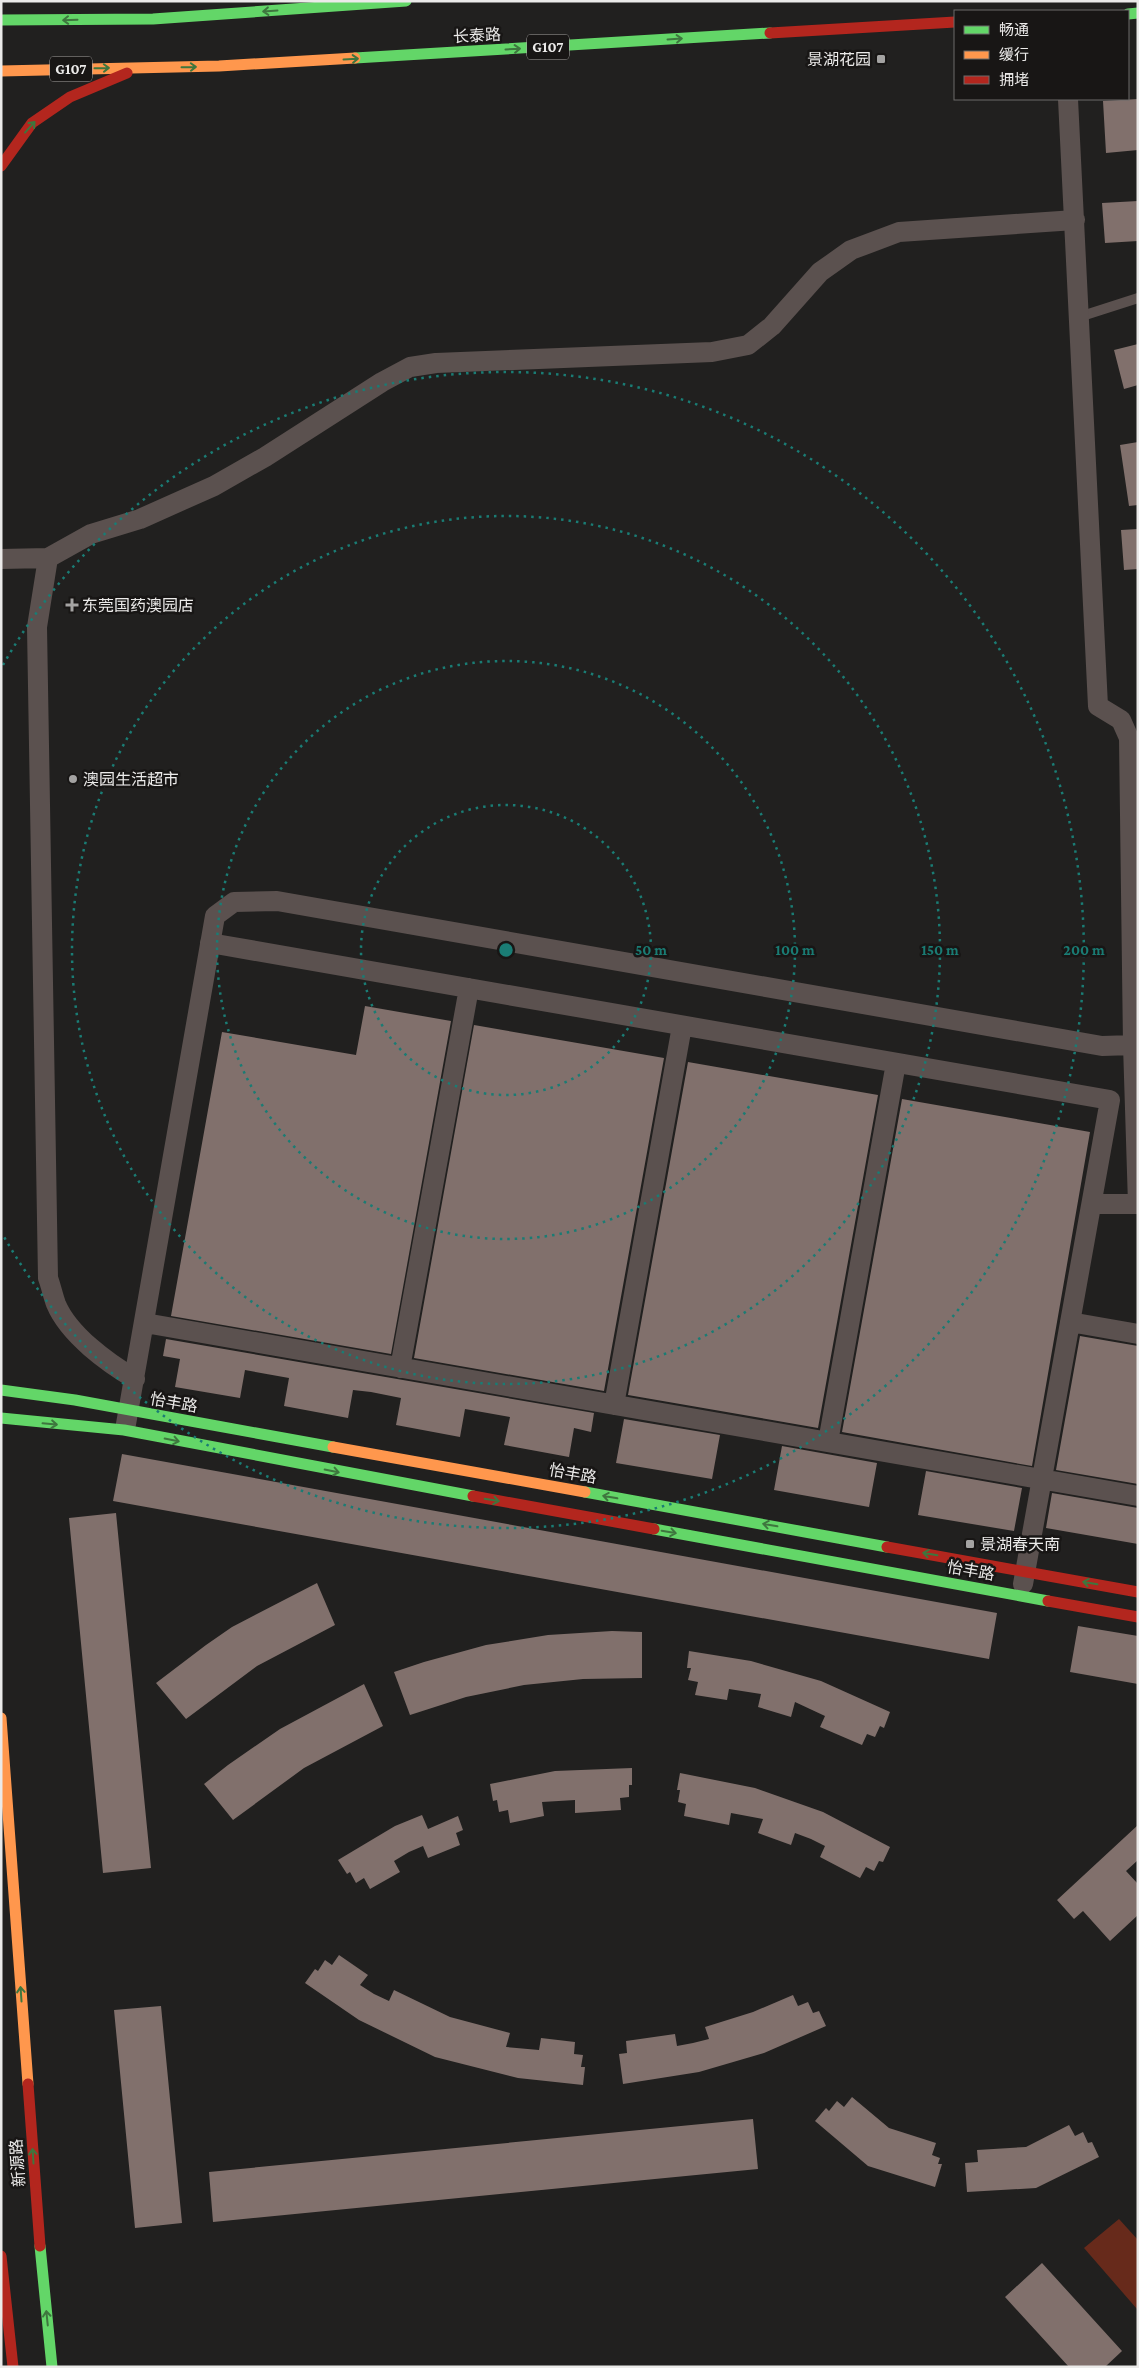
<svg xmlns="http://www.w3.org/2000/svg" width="1139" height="2368" viewBox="0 0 1139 2368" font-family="'Crimson Pro','Noto Sans SC',serif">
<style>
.green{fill:#672a1b}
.building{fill:#81706c}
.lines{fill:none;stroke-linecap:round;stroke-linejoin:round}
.lane{stroke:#5b514f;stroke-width:10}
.street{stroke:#5b514f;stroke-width:20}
.fast{stroke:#63d668;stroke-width:11}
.slow{stroke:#ff974d;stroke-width:11}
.jam{stroke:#b3261e;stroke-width:11}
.oneway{stroke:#3e763e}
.ring{fill:none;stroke:#1a7c74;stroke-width:2.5;stroke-dasharray:2.5 5}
.poi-dot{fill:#a4a3a2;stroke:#181615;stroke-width:2}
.labels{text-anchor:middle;stroke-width:5;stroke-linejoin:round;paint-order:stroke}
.shield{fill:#181615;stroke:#acaaa9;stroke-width:1}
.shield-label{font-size:15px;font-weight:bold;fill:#ebeae9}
.street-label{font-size:16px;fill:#ebeae9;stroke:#181615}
.poi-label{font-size:16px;fill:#ebeae9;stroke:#181615;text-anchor:start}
.centre{fill:#1a7c74;stroke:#181615;stroke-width:2.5}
.ring-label{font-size:15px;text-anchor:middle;font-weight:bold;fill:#1a7c74;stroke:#181615;stroke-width:5;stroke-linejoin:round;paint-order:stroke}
</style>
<rect width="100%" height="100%" fill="#21201f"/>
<!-- green -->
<path class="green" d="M 1119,2219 L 1138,2240 L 1137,2309 L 1084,2248 Z"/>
<!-- building -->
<path class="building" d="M 1138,99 L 1138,150 L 1106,153 L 1103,101 Z
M 1138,201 L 1138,241 L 1105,243 L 1102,203 Z
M 1138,344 L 1138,385 L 1124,389 L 1114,350 Z
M 1138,442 L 1138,505 L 1129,506 L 1120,445 Z
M 1138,529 L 1138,569 L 1124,570 L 1121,530 Z
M 365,1006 L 451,1021 L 391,1354 L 171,1316 L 222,1032 L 356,1055 Z
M 474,1025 L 664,1058 L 604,1391 L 414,1358 Z
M 688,1062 L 878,1095 L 818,1428 L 628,1395 Z
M 902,1099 L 1090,1132 L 1032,1466 L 842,1432 Z
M 1080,1336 L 1138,1346 L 1138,1484 L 1056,1470 Z
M 166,1339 L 594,1413 L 591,1432 L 574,1428 L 569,1457 L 504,1445 L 510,1417 L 465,1409 L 460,1437 L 396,1425 L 401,1398 L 371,1392 L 353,1390 L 348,1418 L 284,1406 L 289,1378 L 245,1370 L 240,1398 L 175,1387 L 180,1359 L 163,1356 Z
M 624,1419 L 720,1435 L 712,1479 L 616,1463 Z
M 782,1446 L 877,1463 L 869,1507 L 774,1490 Z
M 122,1454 L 997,1613 L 989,1659 L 113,1501 Z
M 926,1471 L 1022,1488 L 1014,1531 L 918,1515 Z
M 1052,1493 L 1138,1508 L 1138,1544 L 1046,1528 Z
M 116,1513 L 151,1868 L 103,1873 L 69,1518 Z
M 317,1583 L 335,1625 L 257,1666 L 186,1719 L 156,1683 L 206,1645 L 232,1627 Z
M 1078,1626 L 1138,1636 L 1138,1684 L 1070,1672 Z
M 612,1631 L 642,1632 L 642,1678 L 583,1679 L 524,1685 L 466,1697 L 410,1715 L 394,1672 L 424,1662 L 486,1645 L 548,1635 Z
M 689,1651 L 751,1661 L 821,1681 L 890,1712 L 884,1728 L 880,1726 L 875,1737 L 867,1734 L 862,1745 L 820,1727 L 825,1716 L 795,1702 L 791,1717 L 758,1707 L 761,1694 L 729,1689 L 727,1700 L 695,1695 L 698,1682 L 688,1680 L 691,1668 L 687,1668 Z
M 364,1684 L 383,1726 L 304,1768 L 233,1820 L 204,1784 L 228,1765 L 280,1729 Z
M 632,1768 L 632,1785 L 629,1785 L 629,1797 L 620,1798 L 621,1810 L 575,1813 L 575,1800 L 542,1802 L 544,1816 L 510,1823 L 508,1810 L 499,1812 L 497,1800 L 493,1801 L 490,1784 L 555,1771 Z
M 680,1773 L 755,1788 L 823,1812 L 890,1847 L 883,1862 L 879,1861 L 874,1871 L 866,1867 L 860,1878 L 820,1857 L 825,1846 L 811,1839 L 795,1833 L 791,1845 L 758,1833 L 763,1819 L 731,1813 L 729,1825 L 684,1816 L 686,1804 L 678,1802 L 680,1790 L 677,1790 Z
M 422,1815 L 428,1829 L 458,1816 L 463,1830 L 456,1833 L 460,1845 L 428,1858 L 423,1846 L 409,1852 L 394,1861 L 400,1872 L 370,1889 L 364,1878 L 356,1883 L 350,1872 L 347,1874 L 338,1860 L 395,1826 Z
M 1138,1825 L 1138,1860 L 1126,1871 L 1138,1884 L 1138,1915 L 1110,1941 L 1083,1911 L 1074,1919 L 1057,1900 Z
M 339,1955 L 368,1975 L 360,1985 L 374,1994 L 389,2001 L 394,1990 L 450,2017 L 510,2033 L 506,2047 L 539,2050 L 541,2038 L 575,2042 L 574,2054 L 583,2055 L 581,2067 L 585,2067 L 583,2085 L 518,2078 L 435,2057 L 359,2020 L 305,1983 L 315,1969 L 318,1971 L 325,1960 L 332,1965 Z
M 793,1995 L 798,2006 L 808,2002 L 813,2013 L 819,2011 L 826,2026 L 764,2053 L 699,2072 L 623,2084 L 619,2054 L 627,2053 L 626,2041 L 675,2034 L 677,2046 L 693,2043 L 709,2039 L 705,2027 L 753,2012 Z
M 161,2006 L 182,2223 L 135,2228 L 114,2010 Z
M 852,2097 L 889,2128 L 936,2143 L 932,2155 L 940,2158 L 938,2164 L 942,2164 L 935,2187 L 868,2166 L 815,2121 L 826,2108 L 829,2111 L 837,2101 L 844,2107 Z
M 753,2119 L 758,2169 L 213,2222 L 209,2172 Z
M 1069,2125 L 1075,2136 L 1083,2132 L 1088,2143 L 1092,2142 L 1099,2157 L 1036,2188 L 967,2192 L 965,2163 L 978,2162 L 977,2150 L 1026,2147 Z
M 1042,2263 L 1122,2351 L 1105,2367 L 1069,2367 L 1005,2297 Z"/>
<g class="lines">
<!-- lane -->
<path class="lane" d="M 1079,317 L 1138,298"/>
<!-- street -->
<path class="street" d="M 1068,99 L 1098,706 L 1121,720 L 1129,738 L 1133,1045 L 1138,1204
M 48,558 L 37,627 L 48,1278 C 51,1286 53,1296 56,1304 C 69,1335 108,1363 135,1379
M 1,559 L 48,558 L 91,534 L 140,519 L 214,486 L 265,457 L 382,382 L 410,367 L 436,363 L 712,352 L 748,345 L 772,326 L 820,272 L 851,250 L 899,232 L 1075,220
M 210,943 L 1110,1100 L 1023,1584
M 1092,1204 L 1138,1204
M 1070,1322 L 1138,1334
M 145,1323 L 1138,1496
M 400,1368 L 469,988
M 614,1405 L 682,1026
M 126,1424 L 215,916 L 234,902 L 277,901 L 1102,1046 L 1133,1045
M 828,1442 L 896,1063"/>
<!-- fast -->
<path class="fast" d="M 1128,14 L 1138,13
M 1,20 L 153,19 L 406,1
M 355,58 L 770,33
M 1,1390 L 75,1400 L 333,1447
M 1,1418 L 124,1430 L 473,1496
M 585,1492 L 887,1547
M 654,1529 L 1048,1601
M 40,2246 L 52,2367"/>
<!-- slow -->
<path class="slow" d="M 1,71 L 219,66 L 355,58
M 333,1447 L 585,1492
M 1,1718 L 28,2084"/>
<!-- jam -->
<path class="jam" d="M 770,33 L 955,22
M 1,166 L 32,123 L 70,97 L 127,73
M 473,1496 L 654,1529
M 887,1547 L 1138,1592
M 1048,1601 L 1138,1617
M 28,2084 L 40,2246
M 1,2256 L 13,2367"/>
</g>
<!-- one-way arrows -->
<defs><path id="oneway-shaft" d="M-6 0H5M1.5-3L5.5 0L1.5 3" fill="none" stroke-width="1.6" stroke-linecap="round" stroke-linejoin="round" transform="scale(1.25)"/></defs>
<g class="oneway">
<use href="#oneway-shaft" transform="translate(270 11) rotate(176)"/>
<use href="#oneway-shaft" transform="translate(70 20) rotate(178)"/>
<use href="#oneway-shaft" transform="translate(675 39) rotate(-4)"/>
<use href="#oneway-shaft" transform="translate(513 49) rotate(-3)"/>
<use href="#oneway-shaft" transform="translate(351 59) rotate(-3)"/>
<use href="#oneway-shaft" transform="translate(189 67) rotate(-1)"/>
<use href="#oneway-shaft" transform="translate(102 68) rotate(-1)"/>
<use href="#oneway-shaft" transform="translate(30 127) rotate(-48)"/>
<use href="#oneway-shaft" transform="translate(50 1424) rotate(5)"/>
<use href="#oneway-shaft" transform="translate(172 1440) rotate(11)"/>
<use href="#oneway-shaft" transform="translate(332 1471) rotate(11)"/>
<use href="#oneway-shaft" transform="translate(610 1497) rotate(-170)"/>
<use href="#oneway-shaft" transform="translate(492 1500) rotate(10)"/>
<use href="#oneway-shaft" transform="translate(770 1525) rotate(-170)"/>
<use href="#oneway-shaft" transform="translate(669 1532) rotate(10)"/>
<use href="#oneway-shaft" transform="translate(930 1554) rotate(-170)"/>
<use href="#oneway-shaft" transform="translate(1090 1583) rotate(-170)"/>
<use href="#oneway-shaft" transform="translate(21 1994) rotate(-94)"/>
<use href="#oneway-shaft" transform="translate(33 2156) rotate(-94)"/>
<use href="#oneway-shaft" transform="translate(47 2318) rotate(-96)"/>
</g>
<!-- distance rings -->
<g class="ring">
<circle cx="506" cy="950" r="145"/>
<circle cx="506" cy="950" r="289"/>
<circle cx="506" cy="950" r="434"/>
<path d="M3 665A578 578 0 1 1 3 1235"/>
</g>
<!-- markers -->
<g class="poi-dot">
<rect x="876" y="54" width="10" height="10" rx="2.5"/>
<path d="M69.5 597.5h5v5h5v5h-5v5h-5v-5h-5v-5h5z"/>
<circle cx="73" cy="779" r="5"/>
<rect x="965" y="1539" width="10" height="10" rx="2.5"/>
</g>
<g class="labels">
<!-- shield labels -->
<g class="shield">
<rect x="527" y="34.5" width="42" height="25" rx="4"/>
<rect x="50" y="56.5" width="42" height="25" rx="4"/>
</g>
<g class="shield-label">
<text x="548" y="52">G107</text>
<text x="71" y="74">G107</text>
</g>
<!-- street labels -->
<g class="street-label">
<text transform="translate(477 35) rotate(-3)" y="6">长泰路</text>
<text transform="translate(174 1402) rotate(10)" y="6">怡丰路</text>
<text transform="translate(573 1473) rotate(10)" y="6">怡丰路</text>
<text transform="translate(971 1570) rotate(10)" y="6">怡丰路</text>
<text transform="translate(17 2163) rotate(-94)" y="6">新源路</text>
</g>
<!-- poi labels -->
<g class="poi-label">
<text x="871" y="65" text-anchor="end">景湖花园</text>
<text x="82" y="611">东莞国药澳园店</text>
<text x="83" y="785">澳园生活超市</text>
<text x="980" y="1550">景湖春天南</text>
</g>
</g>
<circle cx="506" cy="950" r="8" class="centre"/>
<g class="ring-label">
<text x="651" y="955">50 m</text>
<text x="795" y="955">100 m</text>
<text x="940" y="955">150 m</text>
<text x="1084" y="955">200 m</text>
</g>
<!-- border -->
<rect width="1139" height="2368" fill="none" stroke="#ebeae9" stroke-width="5"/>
<!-- legend -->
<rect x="954" y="10" width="175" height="90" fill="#181615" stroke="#6c6b6a"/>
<rect x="964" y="26" width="25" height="8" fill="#63d668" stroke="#6c6b6a"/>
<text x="999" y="35" font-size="15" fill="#ebeae9">畅通</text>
<rect x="964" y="51" width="25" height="8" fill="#ff974d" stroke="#6c6b6a"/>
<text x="999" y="60" font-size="15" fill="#ebeae9">缓行</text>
<rect x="964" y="76" width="25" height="8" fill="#b3261e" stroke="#6c6b6a"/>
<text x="999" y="85" font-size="15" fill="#ebeae9">拥堵</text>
</svg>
